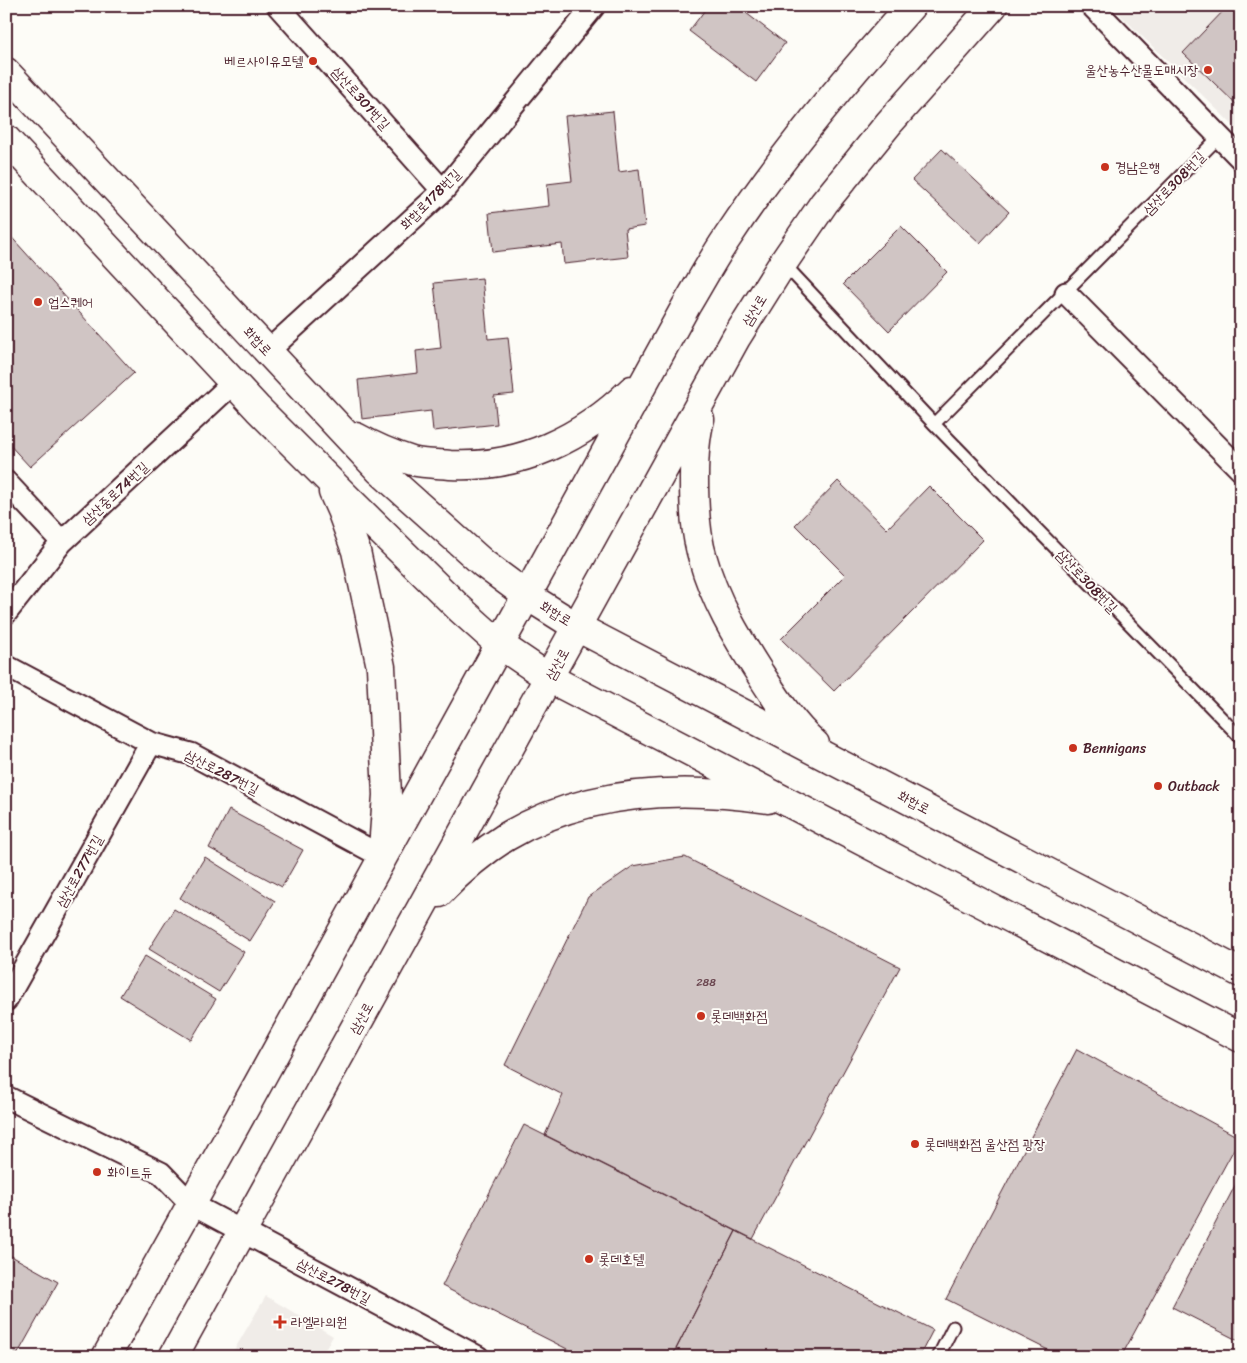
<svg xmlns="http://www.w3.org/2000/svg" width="1247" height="1363" viewBox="0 0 1247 1363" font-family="Sriracha,'Poor Story',sans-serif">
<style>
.built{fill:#f0ece8}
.building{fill:#d0c5c4;stroke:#4a1f2b}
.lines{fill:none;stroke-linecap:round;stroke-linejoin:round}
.lane-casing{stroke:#4a1f2b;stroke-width:15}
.street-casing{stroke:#4a1f2b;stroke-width:25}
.secondary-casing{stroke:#4a1f2b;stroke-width:31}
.lane{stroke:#fdfcf7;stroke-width:11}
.street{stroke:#fdfcf7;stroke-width:21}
.secondary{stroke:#fdfcf7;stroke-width:28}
.poi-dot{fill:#c8321e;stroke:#fdfcf7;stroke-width:2}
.labels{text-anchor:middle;stroke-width:4;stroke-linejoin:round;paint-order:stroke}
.number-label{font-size:11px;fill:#6c4851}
.poi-label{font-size:14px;fill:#4a1f2b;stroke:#fdfcf7;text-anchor:start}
.street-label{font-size:14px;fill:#4a1f2b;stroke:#fdfcf7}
</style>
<rect width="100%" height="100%" fill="#fdfcf7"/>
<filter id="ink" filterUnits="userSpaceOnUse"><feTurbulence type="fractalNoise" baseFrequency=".02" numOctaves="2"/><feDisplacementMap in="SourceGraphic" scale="10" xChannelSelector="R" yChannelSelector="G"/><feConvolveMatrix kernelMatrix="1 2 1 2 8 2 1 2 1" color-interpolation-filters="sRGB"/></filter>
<g filter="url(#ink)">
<!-- built -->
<path class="built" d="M 1111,6 L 1241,6 L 1241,133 Z
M 266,1296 L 333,1336 L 321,1357 L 230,1357 Z"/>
<!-- building -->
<path class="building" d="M 708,6 L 737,6 L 785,43 L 756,82 L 689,31 Z
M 1228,6 L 1241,6 L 1241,109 L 1183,53 Z
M 613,111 L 619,172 L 639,169 L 645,226 L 625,229 L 628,257 L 564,264 L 562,244 L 493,252 L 489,213 L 549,206 L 547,184 L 572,181 L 565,116 Z
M 942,149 L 1009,212 L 980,243 L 912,180 Z
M 901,226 L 947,272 L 889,331 L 843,284 Z
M 6,231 L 134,373 L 30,467 L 6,441 Z
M 482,278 L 488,339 L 508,337 L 514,394 L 494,396 L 497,424 L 433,431 L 431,411 L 362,419 L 358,380 L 418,373 L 416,351 L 441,348 L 434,283 Z
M 838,481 L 887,529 L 929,486 L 983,540 L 834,691 L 781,639 L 845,575 L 795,525 Z
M 229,810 L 303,850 L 282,887 L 209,848 Z
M 205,857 L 275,901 L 250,941 L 180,898 Z
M 685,857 L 900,967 L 753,1239 L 545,1135 L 563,1095 L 505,1065 L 588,897 L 633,866 Z
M 174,909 L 244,952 L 219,992 L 149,949 Z
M 145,956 L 216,999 L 191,1040 L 120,996 Z
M 1077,1049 L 1240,1138 L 1121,1357 L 1062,1357 L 946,1299 Z
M 524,1125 L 736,1231 L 672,1357 L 583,1357 L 442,1286 Z
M 1241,1174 L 1241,1342 L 1172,1307 Z
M 736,1231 L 933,1330 L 919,1357 L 672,1357 Z
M 6,1253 L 58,1282 L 16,1357 L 6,1357 Z"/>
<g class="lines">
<!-- lane casing -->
<g class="lane-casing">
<path id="lane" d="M 783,263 L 934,424 L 1241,738
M 934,424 L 1219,137
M 938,1357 L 953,1327"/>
</g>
<!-- street casing -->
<g class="street-casing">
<path id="street" d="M 278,6 L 443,191
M 1092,6 L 1241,159
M 1066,293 L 1241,470
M 267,352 L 443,191 L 594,6
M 6,482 L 62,542
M 6,613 L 62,542 L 233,383
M 6,666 L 151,743 L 191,754 L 383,857
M 6,1000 L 151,743
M 6,1097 L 161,1173 L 191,1204 L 478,1357"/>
</g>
<!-- secondary casing -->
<g class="secondary-casing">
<path id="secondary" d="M 6,72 L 379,470 L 484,564 L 526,595 L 577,627 L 1241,973
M 6,139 L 258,409 L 349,500 L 460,609 L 499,644 L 549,678 L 1241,1038
M 700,419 C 695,438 694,459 694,479 C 694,506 695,533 703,559 C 714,599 736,636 759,672 C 775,697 792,724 815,744
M 356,437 C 374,447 393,455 412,461 C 424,464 438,464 450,465 C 520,469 583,438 632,390
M 333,492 L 341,510 L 356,551 L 381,667 L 387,795 L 383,849
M 439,893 C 459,872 482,852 506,837 C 584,790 680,786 768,799
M 106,1357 L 225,1144 L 686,306 C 700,283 712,260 727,238 C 781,156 845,79 911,6
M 173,1357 L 736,338 L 783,263 L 824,203 L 889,123 L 993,6"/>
</g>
<!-- lane -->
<use href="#lane" class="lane"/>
<!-- street -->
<use href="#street" class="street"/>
<!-- secondary -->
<use href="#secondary" class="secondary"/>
</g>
</g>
<!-- markers -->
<g class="poi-dot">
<circle cx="313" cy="61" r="5"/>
<circle cx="1208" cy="70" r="5"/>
<circle cx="1105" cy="167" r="5"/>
<circle cx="38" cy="302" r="5"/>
<circle cx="1073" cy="748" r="5"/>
<circle cx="1158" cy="786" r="5"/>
<circle cx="701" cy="1016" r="5"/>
<circle cx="915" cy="1144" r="5"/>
<circle cx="97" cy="1172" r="5"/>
<circle cx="589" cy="1259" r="5"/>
<path d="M277.5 1314.5h5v5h5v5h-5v5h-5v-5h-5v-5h5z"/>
</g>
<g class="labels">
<!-- number labels -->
<g class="number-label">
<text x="706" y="986">288</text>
</g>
<!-- poi labels -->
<g class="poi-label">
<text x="303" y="66" text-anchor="end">베르사이유모텔</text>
<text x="1198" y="75" text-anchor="end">울산농수산물도매시장</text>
<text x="1115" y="172">경남은행</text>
<text x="48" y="307">업스퀘어</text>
<text x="1083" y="753">Bennigans</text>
<text x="1168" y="791">Outback</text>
<text x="711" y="1021">롯데백화점</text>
<text x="925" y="1149">롯데백화점 울산점 광장</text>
<text x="107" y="1177">화이트듀</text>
<text x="599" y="1264">롯데호텔</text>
<text x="291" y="1327">라엘라의원</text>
</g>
<!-- street labels -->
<g class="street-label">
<text transform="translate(361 98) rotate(48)" y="5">삼산로301번길</text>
<text transform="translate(1174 183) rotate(-46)" y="5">삼산로308번길</text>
<text transform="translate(430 199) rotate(-45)" y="5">화합로178번길</text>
<text transform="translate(754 310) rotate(-59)" y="5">삼산로</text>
<text transform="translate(258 341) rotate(47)" y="5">화합로</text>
<text transform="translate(115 493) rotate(-43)" y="5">삼산중로74번길</text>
<text transform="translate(1087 581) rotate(46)" y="5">삼산로308번길</text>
<text transform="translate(556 613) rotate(32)" y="5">화합로</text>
<text transform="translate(557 664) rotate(-61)" y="5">삼산로</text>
<text transform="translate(222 772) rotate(27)" y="5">삼산로287번길</text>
<text transform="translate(914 802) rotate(28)" y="5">화합로</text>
<text transform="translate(79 871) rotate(-61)" y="5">삼산로277번길</text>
<text transform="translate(361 1018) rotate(-61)" y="5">삼산로</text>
<text transform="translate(334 1281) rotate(28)" y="5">삼산로278번길</text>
</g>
</g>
<!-- margin -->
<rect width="1247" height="1363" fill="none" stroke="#fdfcf7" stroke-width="25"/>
<rect x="12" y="12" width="1222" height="1338" fill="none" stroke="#4a1f2b" stroke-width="2" filter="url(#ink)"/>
</svg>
